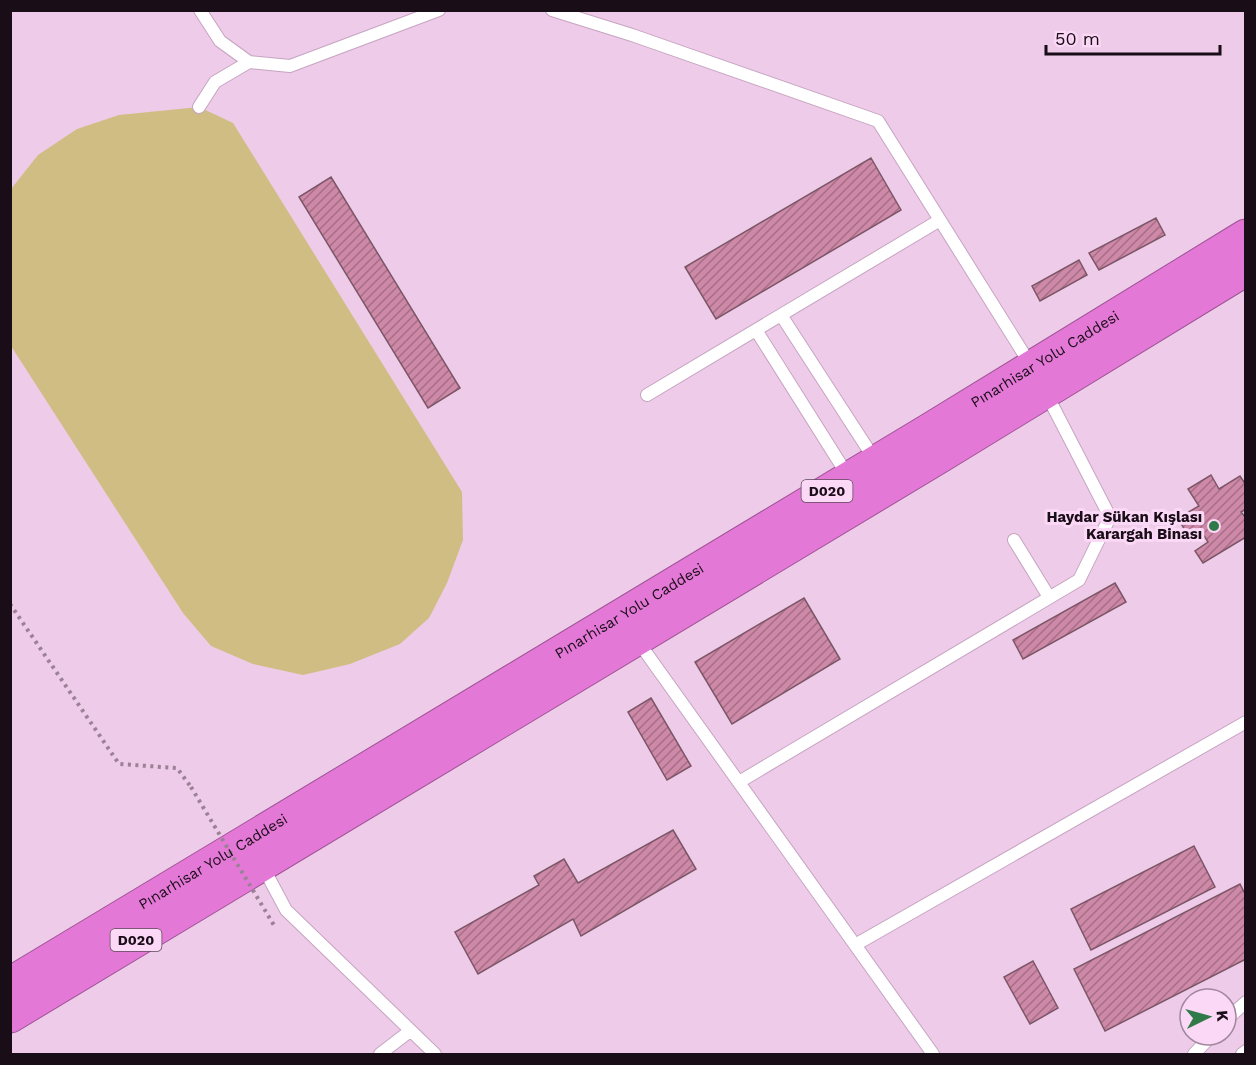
<svg xmlns="http://www.w3.org/2000/svg" width="1256" height="1065" viewBox="0 0 1256 1065" font-family="'Work Sans',sans-serif">
<style>
.grass{fill:#d0bd83}
.building{fill:url(#building-hatch);stroke:#7c5667;stroke-width:1.5}
.lines{fill:none;stroke-linecap:round;stroke-linejoin:round}
.lane-casing{stroke:#c6a4c0;stroke-width:14}
.highway-casing{stroke:#9d5394;stroke-width:35}
.path{stroke:#9b8196;stroke-width:4;stroke-dasharray:3 4.5;stroke-linecap:butt}
.lane{stroke:#fff;stroke-width:12}
.highway{stroke:#e478d7;stroke-width:33}
.path-bridge{stroke:#9b8196;stroke-width:4;stroke-dasharray:3 4.5;stroke-linecap:butt}
.poi-dot{fill:#2f7a48;stroke:#fbd8f6;stroke-width:2}
.labels{text-anchor:middle;stroke-width:6;stroke-linejoin:round;paint-order:stroke}
.shield{fill:#fbd8f6;stroke:#5d4a5a;stroke-width:1.5}
.shield-label{font-size:14px;font-weight:bold;fill:#190d17}
.street-label{font-size:15px;fill:#190d17;stroke:#fbd8f6}
.poi-label{font-size:15px;font-weight:bold;fill:#190d17;stroke:#fbd8f6;text-anchor:end}
</style>
<defs>
<pattern id="building-hatch" width="6" height="6" patternUnits="userSpaceOnUse" patternTransform="scale(1.5)"><rect width="6" height="6" fill="#cd89a7"/><path d="M-1 1l2-2M0 6l6-6M5 7l2-2" fill="none" stroke="#a66e87"/></pattern>
</defs>
<rect width="100%" height="100%" fill="#eecbe8"/>
<!-- grass -->
<path class="grass" d="M 199,107 L 233,123 L 462,492 L 463,540 L 447,583 L 429,618 L 400,644 L 350,664 L 303,675 L 253,664 L 211,646 L 183,613 L 11,346 L 11,189 L 38,155 L 77,129 L 119,115 Z"/>
<!-- building -->
<path class="building" d="M 871,158 L 901,210 L 716,319 L 685,267 Z
M 331,177 L 460,388 L 428,408 L 299,197 Z
M 1156,218 L 1165,235 L 1099,270 L 1089,253 Z
M 1079,260 L 1087,275 L 1040,301 L 1032,286 Z
M 1211,475 L 1219,489 L 1240,476 L 1246,485 L 1246,509 L 1241,512 L 1246,518 L 1246,537 L 1203,563 L 1195,551 L 1208,542 L 1203,534 L 1191,541 L 1178,518 L 1199,506 L 1188,489 Z
M 1115,583 L 1126,602 L 1023,659 L 1013,640 Z
M 804,598 L 840,659 L 732,724 L 695,662 Z
M 651,698 L 691,766 L 667,780 L 628,712 Z
M 673,830 L 696,869 L 581,936 L 573,919 L 478,974 L 455,932 L 539,885 L 534,876 L 564,859 L 578,883 Z
M 1194,846 L 1215,887 L 1091,950 L 1071,909 Z
M 1240,884 L 1246,896 L 1246,959 L 1105,1031 L 1074,969 Z
M 1033,961 L 1058,1008 L 1030,1024 L 1004,977 Z"/>
<g class="lines">
<!-- lane casing -->
<g class="lane-casing">
<path id="lane" d="M 200,10 L 220,41 L 249,62 L 290,66 L 439,10
M 552,10 L 632,35 L 878,121 L 1032,367
M 199,107 L 215,82 L 249,62
M 781,315 L 875,460
M 756,330 L 848,476
M 647,395 L 940,220
M 1014,540 L 1049,597
M 637,640 L 933,1054
M 739,782 L 1079,580 L 1110,517 L 1046,393
M 263,867 L 286,910 L 435,1054
M 855,945 L 1246,722
M 1226,1020 L 1246,1002
M 380,1054 L 410,1031
M 1194,1054 L 1212,1035
M 1242,1054 L 1246,1051"/>
</g>
<!-- highway casing -->
<g class="highway-casing">
<g id="highway">
<path id="s1" d="M 10,984 L 928,431 L 1246,236"/>
<path d="M 10,1016 L 940,456 L 1246,269"/>
</g>
</g>
<!-- path -->
<path class="path" d="M 10,604 L 119,764 L 177,768 L 191,787"/>
<!-- lane -->
<use href="#lane" class="lane"/>
<!-- highway -->
<use href="#highway" class="highway"/>
<!-- path-bridge -->
<path class="path-bridge" d="M 191,787 L 275,927"/>
</g>
<!-- markers -->
<circle class="poi-dot" cx="1214" cy="526" r="6"/>
<g class="labels">
<!-- shield labels -->
<g class="shield">
<rect x="801.5" y="480" width="51" height="22" rx="4.5"/>
<rect x="110.5" y="929" width="51" height="22" rx="4.5"/>
</g>
<g class="shield-label">
<text x="827" y="496">D020</text>
<text x="136" y="945">D020</text>
</g>
<!-- street labels -->
<g class="street-label">
<text dy="5" stroke="none"><textPath href="#s1" startOffset="1209">Pınarhisar Yolu Caddesi</textPath></text>
<text dy="5" stroke="none"><textPath href="#s1" startOffset="723">Pınarhisar Yolu Caddesi</textPath></text>
<text dy="5" stroke="none"><textPath href="#s1" startOffset="237">Pınarhisar Yolu Caddesi</textPath></text>
</g>
<!-- poi labels -->
<g class="poi-label">
<text x="1202" y="522">Haydar Sükan Kışlası<tspan x="1202" dy="17">Karargah Binası</tspan></text>
</g>
</g>
<!-- border -->
<rect width="1256" height="1065" fill="none" stroke="#190d17" stroke-width="24"/>
<!-- north arrow -->
<g transform="translate(1208 1017) rotate(85)"><circle r="28" fill="#fbd8f6" stroke="#a1879d" stroke-width="1.5"/>
<path d="M0-4.5L10 22L0 15L-10 22Z" fill="#2f7a48"/>
<text y="-9" font-size="16" font-weight="bold" text-anchor="middle" fill="#190d17">K</text>
</g>
<!-- scale -->
<path d="M1046 45v9h174v-9" fill="none" stroke="#190d17" stroke-width="3"/>
<text x="1055" y="45" font-size="18" fill="#190d17" stroke="#fbd8f6" stroke-width="4.5" paint-order="stroke">50 m</text>
</svg>
